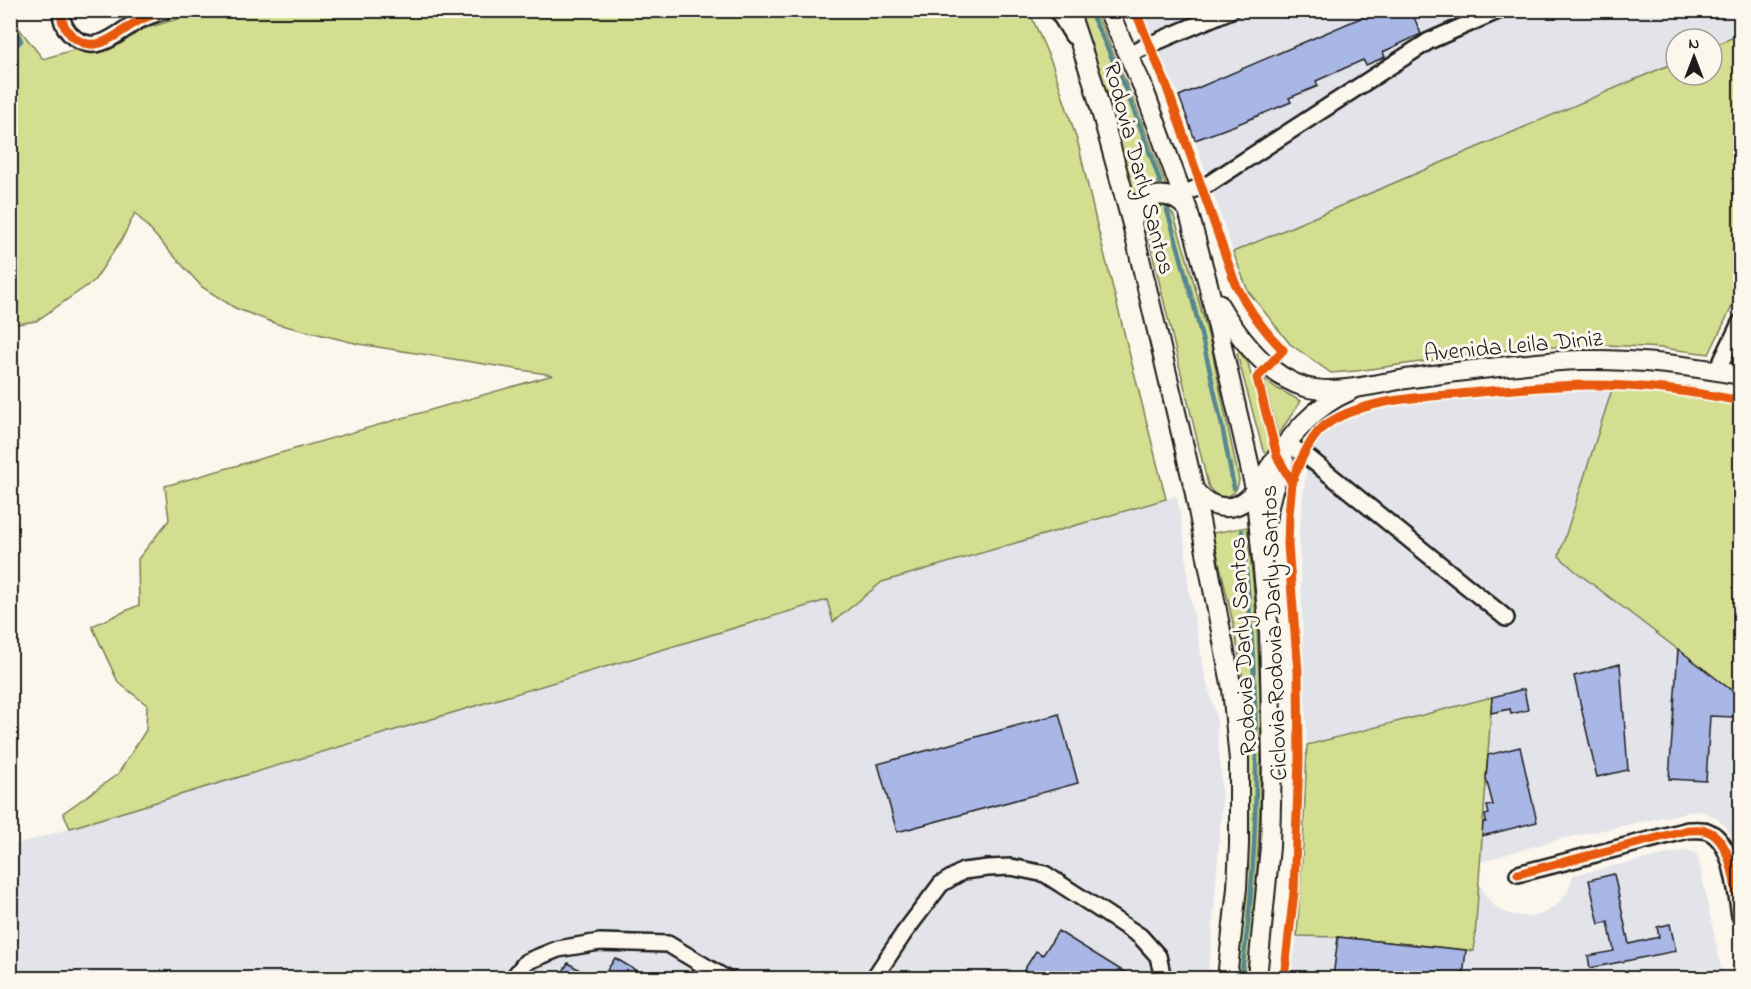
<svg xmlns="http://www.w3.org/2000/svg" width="1751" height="989" viewBox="0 0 1751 989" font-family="'Indie Flower',sans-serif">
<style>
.built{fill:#e2e4ea}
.green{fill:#d3de90;stroke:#787d56;stroke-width:1.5}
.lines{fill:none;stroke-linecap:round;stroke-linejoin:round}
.stream{stroke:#578790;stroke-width:4.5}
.building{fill:#a9b7e7;stroke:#1c1c1c;stroke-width:1.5}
.minor-casing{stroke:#1c1c1c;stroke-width:20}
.major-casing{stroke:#1c1c1c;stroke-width:22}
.minor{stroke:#fbf7ec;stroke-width:15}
.major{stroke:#fbf7ec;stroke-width:18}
.cycleway-casing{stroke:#fbf7ec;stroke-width:13}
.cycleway{stroke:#e8590c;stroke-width:9}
.labels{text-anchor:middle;stroke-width:6;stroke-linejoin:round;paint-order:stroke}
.street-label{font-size:24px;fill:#1c1c1c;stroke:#fbf7ec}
</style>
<rect width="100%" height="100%" fill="#fbf7ec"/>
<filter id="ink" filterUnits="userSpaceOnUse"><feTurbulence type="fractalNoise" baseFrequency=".0167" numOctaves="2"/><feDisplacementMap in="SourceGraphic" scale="12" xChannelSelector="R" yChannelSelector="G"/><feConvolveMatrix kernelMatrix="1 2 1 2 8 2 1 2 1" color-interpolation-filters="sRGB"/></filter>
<g filter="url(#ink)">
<!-- built -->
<path class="built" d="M 1740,10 L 1740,34 L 1712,47 L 1712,39 L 1676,39 L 1676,62 L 1233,252 L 1210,183 L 1179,96 L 1141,11 Z
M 1540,383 L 1614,383 L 1559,556 L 1574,570 L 1740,697 L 1740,865 L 1736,846 L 1729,832 L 1719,820 L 1705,812 L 1693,811 L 1556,840 L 1480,862 L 1492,698 L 1307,745 L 1299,534 L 1306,471 L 1312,448 L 1324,430 L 1343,416 L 1361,406 L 1389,398 Z
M 1177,496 L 1185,544 L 1189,591 L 1206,680 L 1216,714 L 1221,774 L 1222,805 L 1211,949 L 1207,978 L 11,978 L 11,846 L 827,600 L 833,621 L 882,582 Z
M 1687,850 L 1694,852 L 1698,857 L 1723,978 L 1291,978 L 1297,936 L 1338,937 L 1474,951 L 1479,882 L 1486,897 L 1497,908 L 1512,915 L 1529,917 L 1545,913 L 1558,904 L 1568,891 L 1573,875 Z"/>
<!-- green -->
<path class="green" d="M 204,11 L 1029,11 L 1053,66 L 1078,143 L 1096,221 L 1166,499 L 882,582 L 833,622 L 827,600 L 70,828 L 63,813 L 118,774 L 146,730 L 147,705 L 118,682 L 92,626 L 139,605 L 138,559 L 169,520 L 165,486 L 553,375 L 359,344 L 277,324 L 235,308 L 202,287 L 135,213 L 122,239 L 94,281 L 36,321 L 11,325 L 10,17 L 43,59 Z
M 1076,11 L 1095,11 L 1134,101 L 1166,186 C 1152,184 1142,187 1133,197 L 1107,100 Z
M 1740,34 L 1740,290 L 1709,354 L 1662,348 L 1607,345 L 1555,347 L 1506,350 L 1356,371 L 1331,373 L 1290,344 L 1248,291 L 1233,252 L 1676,62 L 1676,75 L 1712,75 L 1712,47 Z
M 1159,205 L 1168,208 L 1174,216 L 1189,265 L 1211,346 L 1239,480 C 1237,500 1216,502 1208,485 L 1145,223 L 1148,211 Z
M 1240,352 L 1248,363 L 1270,450 L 1267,453 L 1263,450 L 1237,354 Z
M 1263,378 L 1278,389 L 1301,401 L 1278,435 Z
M 1614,383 L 1688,386 L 1740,397 L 1740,697 L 1574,570 L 1559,556 Z
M 1247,527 C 1266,678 1265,827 1247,978 L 1235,978 C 1243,892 1254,805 1247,718 C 1242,655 1227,594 1212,533 Z
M 1492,697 L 1474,951 L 1338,937 L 1297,936 L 1303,843 L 1307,745 Z"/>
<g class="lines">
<!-- stream -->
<path class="stream" d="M 1089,10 C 1117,65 1140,123 1160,182
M 10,34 L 18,33 L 21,41 L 10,50
M 1167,210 C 1195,302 1217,394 1234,488
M 1241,978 C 1263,831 1259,679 1242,531"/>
</g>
<!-- building -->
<path class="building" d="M 1379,10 L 1411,10 L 1421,34 L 1383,52 L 1385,57 L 1366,65 L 1363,60 L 1316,81 L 1318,86 L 1289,98 L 1291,102 L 1233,126 L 1195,140 L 1179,96 Z
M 1678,649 L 1740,697 L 1734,717 L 1710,716 L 1706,781 L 1669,779 Z
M 1620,664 L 1628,770 L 1597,777 L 1574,676 Z
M 1524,689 L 1528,710 L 1511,714 L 1510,709 L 1491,713 L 1492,697 Z
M 1059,714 L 1078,783 L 897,832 L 878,764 Z
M 1520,747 L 1537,822 L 1482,836 L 1483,822 L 1486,822 L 1485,815 L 1489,814 L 1487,806 L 1493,805 L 1486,778 L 1488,755 Z
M 1614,874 L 1629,944 L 1659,937 L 1657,927 L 1670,924 L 1676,951 L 1590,968 L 1588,956 L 1614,951 L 1608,922 L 1599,924 L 1589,880 Z
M 1058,931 L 1134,978 L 1019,978 L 1036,951 L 1043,955 Z
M 1338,937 L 1466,950 L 1463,978 L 1333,978 Z
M 615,958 L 649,978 L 602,978 Z
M 568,963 L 593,978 L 559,978 Z"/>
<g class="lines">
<!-- minor casing -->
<g class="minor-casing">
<path id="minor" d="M 61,10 C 61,22 66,32 76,39 C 100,55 120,30 140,20 C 148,16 158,13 167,10
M 1057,10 L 1073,36
M 1128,54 L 1231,10
M 1182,194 L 1210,183 L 1429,41 L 1500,10
M 1717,371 L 1740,323
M 1286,443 L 1309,458 L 1506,618
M 1518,874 L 1688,830 C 1694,830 1702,829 1707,831 C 1733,840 1736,892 1740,916
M 513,978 L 526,962 L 558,949 L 600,942 L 668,944 L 725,978
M 874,978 L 904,933 L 941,884 L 963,871 L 988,868 L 1011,867 L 1045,874 L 1140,936 L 1158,956 L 1163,978"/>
</g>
<!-- major casing -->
<g class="major-casing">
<path id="major" d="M 1069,10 L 1093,82 L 1132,224 L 1194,489 L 1232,689 L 1239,760 L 1239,844 L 1237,888 L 1227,978
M 1108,10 L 1143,87 L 1188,210 L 1208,284 L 1255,489 L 1269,631 L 1272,760 L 1270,847 L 1257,978
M 1132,224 C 1137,193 1169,186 1188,210
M 1218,303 C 1237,335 1267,376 1305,387 C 1333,395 1371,385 1400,380 C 1424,376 1448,373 1472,370 C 1508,366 1545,361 1581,360 C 1634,359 1688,365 1740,375
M 1194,489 C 1205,506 1228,514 1246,500 C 1256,492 1263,477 1270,467 C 1291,435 1314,406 1350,391
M 1265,525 L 1272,493 L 1284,460"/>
</g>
<!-- minor -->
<use href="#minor" class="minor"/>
<!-- major -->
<use href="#major" class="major"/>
<!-- cycleway casing -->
<g class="cycleway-casing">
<path id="cycleway" d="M 61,10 C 61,22 66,32 76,39 C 100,55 120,30 140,20 C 148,16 158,13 167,10
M 1135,10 L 1165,82 L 1235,283 C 1248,309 1263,330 1283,350 L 1257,378 L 1277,456 L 1292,483 L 1289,514 L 1288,545 L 1298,672 L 1299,760 L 1294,892 L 1284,978
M 1292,483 C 1298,464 1312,432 1330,422 C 1365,400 1418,397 1459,394 C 1503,390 1546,385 1591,385 C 1641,385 1691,391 1740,401
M 1518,874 L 1688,830 C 1694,830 1702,829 1707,831 C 1733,840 1736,892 1740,916"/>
</g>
<!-- cycleway -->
<use href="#cycleway" class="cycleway"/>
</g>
</g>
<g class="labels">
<!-- street labels -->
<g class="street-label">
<text transform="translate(1140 168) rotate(75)" y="8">Rodovia Darly Santos</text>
<text transform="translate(1513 345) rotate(-5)" y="8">Avenida Leila Diniz</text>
<text transform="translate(1273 633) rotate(-92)" y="8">Ciclovia Rodovia Darly Santos</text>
<text transform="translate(1242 646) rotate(-93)" y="8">Rodovia Darly Santos</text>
</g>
</g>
<!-- margin -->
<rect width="1751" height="989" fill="none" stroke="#fbf7ec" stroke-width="36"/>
<rect x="18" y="18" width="1715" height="953" fill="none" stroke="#1c1c1c" stroke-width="2" filter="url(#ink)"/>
<!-- north arrow -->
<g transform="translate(1694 57)"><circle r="28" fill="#fbf7ec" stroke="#a29f99" stroke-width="1.5"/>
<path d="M0-4.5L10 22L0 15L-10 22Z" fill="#1c1c1c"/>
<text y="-9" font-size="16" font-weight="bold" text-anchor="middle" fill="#1c1c1c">N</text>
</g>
</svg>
